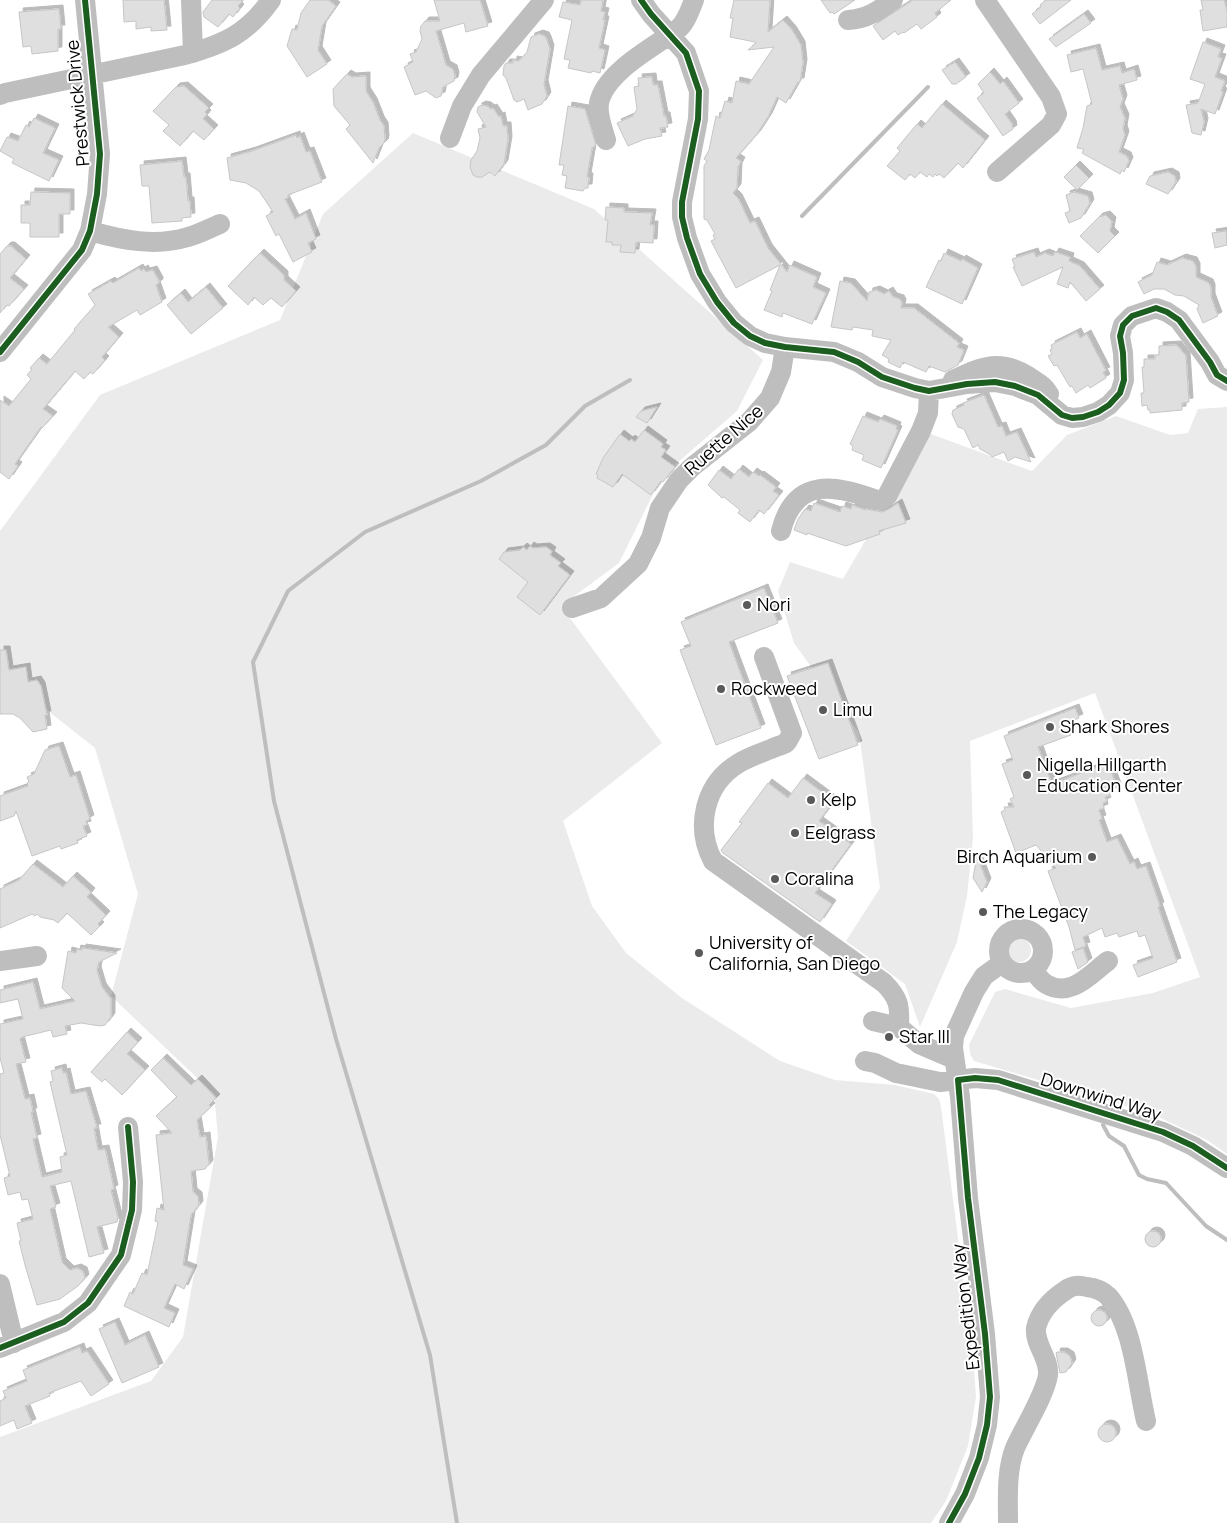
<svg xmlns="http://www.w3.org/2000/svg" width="1227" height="1523" viewBox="0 0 1227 1523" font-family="Manrope,sans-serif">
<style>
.green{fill:#ebebeb}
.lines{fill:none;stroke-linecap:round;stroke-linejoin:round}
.stream{stroke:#bebebe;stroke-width:4}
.building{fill:#dfdfdf;stroke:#c6c6c6;filter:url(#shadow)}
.minor{stroke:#bebebe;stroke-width:20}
.cycleway-casing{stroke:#fff;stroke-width:9}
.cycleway{stroke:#1b5e20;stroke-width:6}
.poi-dot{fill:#595959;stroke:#fff;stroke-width:2}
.labels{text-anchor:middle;stroke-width:4;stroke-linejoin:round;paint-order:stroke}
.street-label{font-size:18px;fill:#000;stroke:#fff}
.poi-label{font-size:18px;fill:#000;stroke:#fff;text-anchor:start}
</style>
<defs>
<filter id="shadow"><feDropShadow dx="4" dy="-4" stdDeviation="0" flood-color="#0004"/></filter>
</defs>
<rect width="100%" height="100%" fill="#fff"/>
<!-- green -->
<path class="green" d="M 413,133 L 594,209 L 763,360 L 737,411 L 662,476 L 619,563 L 561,606 L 662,743 L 563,821 L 592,906 L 626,953 L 682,998 L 780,1061 L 835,1080 L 895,1085 L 934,1094 L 939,1099 L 941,1107 L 973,1354 L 976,1397 L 968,1446 L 946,1501 L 931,1523 L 0,1523 L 0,1437 L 151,1381 L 183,1337 L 218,1137 L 214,1094 L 111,996 L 138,894 L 95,748 L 0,673 L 0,531 L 100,395 L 280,320 L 323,214 Z
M 1227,407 L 1227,1154 L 1207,1140 L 1150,1113 L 974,1061 L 970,1054 L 969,1045 L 995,992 L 1005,989 L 1071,1008 L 1153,993 L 1200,977 L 1095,693 L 970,741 L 973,837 L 967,896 L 957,942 L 920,1027 L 905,984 L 846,941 L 880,888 L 859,733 L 794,643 L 778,591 L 790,562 L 843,579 L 928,433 L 1032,471 L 1067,435 L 1116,416 L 1170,435 L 1188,433 L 1198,409 Z
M1007 950a12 12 0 1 1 24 0a12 12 0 1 1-24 0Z"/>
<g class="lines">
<!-- stream -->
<path class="stream" d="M 802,216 L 928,87
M 1103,1125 L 1109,1136 L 1124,1146 L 1139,1175 L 1147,1179 L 1166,1183 L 1206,1226 L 1227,1240
M 457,1523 L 430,1355 L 336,1039 L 274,801 L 253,662 L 288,591 L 365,532 L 481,481 L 546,445 L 585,406 L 630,380"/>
</g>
<!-- building -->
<path class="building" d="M 123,0 L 164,0 L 167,30 L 151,31 L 151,27 L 136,29 L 136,21 L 124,22 Z
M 212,0 L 243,0 L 238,6 L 240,8 L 233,17 L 229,14 L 218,27 L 204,17 L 203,12 Z
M 310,0 L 328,0 L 336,6 L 322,26 L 318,50 L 327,64 L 307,77 L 287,46 L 292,29 L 297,30 L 301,13 Z
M 434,0 L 480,0 L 488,26 L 466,32 L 464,23 L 436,31 L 446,65 L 453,69 L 455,76 L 454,81 L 443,87 L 441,96 L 436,98 L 426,91 L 415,95 L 404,67 L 413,62 L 410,54 L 416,52 L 422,39 L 420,31 L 421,26 L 425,21 L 440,21 Z
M 581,0 L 603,0 L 601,11 L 605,12 L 603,20 L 605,20 L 599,48 L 605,50 L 600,73 L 592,71 L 591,73 L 568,68 L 570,60 L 564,59 L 572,20 L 559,17 L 563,2 L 580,5 Z
M 734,0 L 770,0 L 768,32 L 783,20 L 792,30 L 801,45 L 803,63 L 800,82 L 798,82 L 786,103 L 777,97 L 768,117 L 757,134 L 736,158 L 741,161 L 738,167 L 737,188 L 733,193 L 738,198 L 750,223 L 755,221 L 768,248 L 787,272 L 790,265 L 817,277 L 813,287 L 826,293 L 812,324 L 783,313 L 782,317 L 764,310 L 772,291 L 770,290 L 780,265 L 736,288 L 711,241 L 715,239 L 713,235 L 715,234 L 707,220 L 704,219 L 704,166 L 707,161 L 704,159 L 709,150 L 716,116 L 720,118 L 725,101 L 732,103 L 736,81 L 749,84 L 774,47 L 748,50 L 756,43 L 755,42 L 730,37 L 733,18 L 730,18 Z
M 821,0 L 855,0 L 834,14 L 832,12 L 830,13 Z
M 913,0 L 951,0 L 935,13 L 937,17 L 921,29 L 917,24 L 904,33 L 903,32 L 898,35 L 895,31 L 883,40 L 873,26 Z
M 1046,0 L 1071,0 L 1040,24 L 1032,14 L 1041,7 L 1040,5 Z
M 1201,0 L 1224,0 L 1227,11 L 1227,27 L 1203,31 L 1200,10 L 1203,10 Z
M 59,9 L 61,29 L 58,29 L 58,51 L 32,54 L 31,46 L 23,47 L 19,12 Z
M 1084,14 L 1091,23 L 1056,47 L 1049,39 Z
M 539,34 L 545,36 L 547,40 L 550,49 L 544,84 L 547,96 L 542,104 L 528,110 L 524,99 L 517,102 L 514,100 L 506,78 L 503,75 L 504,66 L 506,63 L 513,63 L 513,60 L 519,61 L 527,52 L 531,37 Z
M 1203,42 L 1221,49 L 1218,57 L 1222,58 L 1215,77 L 1225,81 L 1221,91 L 1223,92 L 1215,114 L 1201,109 L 1204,122 L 1201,135 L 1192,133 L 1186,105 L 1198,103 L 1205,84 L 1190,79 Z
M 1096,48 L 1102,70 L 1120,66 L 1122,73 L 1134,69 L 1137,80 L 1119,85 L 1123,99 L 1120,107 L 1125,118 L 1123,129 L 1125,135 L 1119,152 L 1127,156 L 1129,161 L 1124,172 L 1122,170 L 1120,174 L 1082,153 L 1084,149 L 1077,148 L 1083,128 L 1087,106 L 1092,104 L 1083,69 L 1071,72 L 1067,55 Z
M 955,62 L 966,77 L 956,84 L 952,84 L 942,70 Z
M 990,72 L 1000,84 L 1003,81 L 1019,103 L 1005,114 L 1012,124 L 1013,129 L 1003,136 L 977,98 L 984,93 L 978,84 Z
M 347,74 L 352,77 L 366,76 L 366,91 L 373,102 L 380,120 L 384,126 L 385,139 L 384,143 L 379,148 L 373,163 L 346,129 L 350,125 L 334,106 L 333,89 Z
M 652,77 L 653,85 L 658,85 L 664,116 L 666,116 L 668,127 L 660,128 L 662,136 L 645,139 L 628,146 L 617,123 L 633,116 L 637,109 L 634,87 L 639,86 L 638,78 Z
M 184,86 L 209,108 L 205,112 L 207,114 L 203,119 L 214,129 L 204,140 L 193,131 L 180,146 L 163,131 L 169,125 L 153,111 L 176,87 Z
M 942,104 L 985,140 L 963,168 L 958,163 L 944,178 L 939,174 L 937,176 L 935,174 L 933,177 L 929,174 L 927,177 L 920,172 L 915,178 L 910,174 L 905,180 L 887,166 L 900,151 L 897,148 L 917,124 L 922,128 Z
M 482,105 L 487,106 L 491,109 L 493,108 L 499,117 L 501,116 L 503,126 L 507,126 L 508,140 L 504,164 L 495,176 L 490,172 L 482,177 L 477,177 L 473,175 L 470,167 L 471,160 L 477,151 L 480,138 L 478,129 L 486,127 L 477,112 L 478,107 Z
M 568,106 L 585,109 L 596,145 L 592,148 L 587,177 L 589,177 L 588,188 L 585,188 L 583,191 L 565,188 L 567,176 L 562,175 L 564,165 L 559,165 Z
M 34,118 L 55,128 L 43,153 L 59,160 L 49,181 L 12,163 L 14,159 L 0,151 L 7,137 L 18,141 L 26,125 L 29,127 Z
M 296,135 L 297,138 L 300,136 L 306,152 L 310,151 L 322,182 L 288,195 L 288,198 L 285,199 L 295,219 L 306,213 L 316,239 L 308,243 L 312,252 L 293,262 L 279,234 L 276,236 L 266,216 L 273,212 L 259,191 L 246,183 L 230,180 L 227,158 L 252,151 Z
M 182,161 L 184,177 L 186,177 L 188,201 L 190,201 L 191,217 L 182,218 L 182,221 L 152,223 L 149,186 L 142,186 L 140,165 Z
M 1076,165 L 1089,178 L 1077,190 L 1064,177 Z
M 1168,172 L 1175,176 L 1176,182 L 1168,194 L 1146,184 L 1150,176 Z
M 31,192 L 70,193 L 70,214 L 59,214 L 59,237 L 30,237 L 30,223 L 21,223 L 21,205 L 30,205 Z
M 1074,192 L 1088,196 L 1090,203 L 1081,218 L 1069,223 L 1065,213 L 1070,211 L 1066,195 Z
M 606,207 L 624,208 L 624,212 L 652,213 L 650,225 L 654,225 L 653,243 L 636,242 L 635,253 L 620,252 L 621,245 L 612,245 L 612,242 L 606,242 L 608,220 L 605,220 Z
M 1106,215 L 1112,221 L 1110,231 L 1115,236 L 1098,253 L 1080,236 L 1099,217 Z
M 1226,231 L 1227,245 L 1215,248 L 1212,233 Z
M 7,246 L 11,246 L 26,259 L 10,278 L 24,289 L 9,306 L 7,305 L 0,313 L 0,254 Z
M 1034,252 L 1036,257 L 1045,253 L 1053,256 L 1055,252 L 1070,257 L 1069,261 L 1080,266 L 1100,289 L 1086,301 L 1070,282 L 1068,288 L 1057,284 L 1063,267 L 1022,286 L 1013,267 L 1015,267 L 1012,259 Z
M 260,253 L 284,275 L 284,280 L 296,291 L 282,307 L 271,298 L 263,305 L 254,297 L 248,305 L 228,286 Z
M 944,253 L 961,261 L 962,259 L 978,268 L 962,304 L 926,287 L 939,260 L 941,261 Z
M 1182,258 L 1193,261 L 1196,267 L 1196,277 L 1209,283 L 1211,288 L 1211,297 L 1218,316 L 1203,323 L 1197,309 L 1199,305 L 1184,296 L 1175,295 L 1164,289 L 1154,289 L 1144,294 L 1138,282 L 1152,275 L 1157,262 L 1167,265 Z
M 139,268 L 141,271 L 144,269 L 146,272 L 153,270 L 159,281 L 159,283 L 156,285 L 162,302 L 140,315 L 137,310 L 108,327 L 119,337 L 102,357 L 105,360 L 93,374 L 90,372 L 84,379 L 75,371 L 43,409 L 53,416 L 42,428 L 41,427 L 15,464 L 18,466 L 9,479 L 0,472 L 0,400 L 9,406 L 31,379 L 27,375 L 32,369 L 30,368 L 39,358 L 47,364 L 75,330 L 74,329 L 95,305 L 88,294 L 111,281 L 113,283 Z
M 840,281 L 851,283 L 867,301 L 869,292 L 876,290 L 884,294 L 889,291 L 893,297 L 900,299 L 902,303 L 901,308 L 914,308 L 959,343 L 957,347 L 964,350 L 958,365 L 945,372 L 929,366 L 926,372 L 903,362 L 900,368 L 888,362 L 889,359 L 882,355 L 891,340 L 872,336 L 873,330 L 853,327 L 852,330 L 831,327 Z
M 206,287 L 223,308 L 191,334 L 167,305 L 181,293 L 188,302 Z
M 1077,332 L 1080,338 L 1087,334 L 1106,371 L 1103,372 L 1106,378 L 1090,388 L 1088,385 L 1076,393 L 1072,386 L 1070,387 L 1057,365 L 1054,366 L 1048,356 L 1052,354 L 1050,350 L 1052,349 L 1051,345 Z
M 1177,345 L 1186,356 L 1189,402 L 1182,403 L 1182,410 L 1150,413 L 1150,410 L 1148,410 L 1147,405 L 1142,406 L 1141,393 L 1144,393 L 1142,367 L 1144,367 L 1144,359 L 1155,359 L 1155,355 L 1159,355 L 1159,346 Z
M 984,395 L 998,427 L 1002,426 L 1006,436 L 1017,432 L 1031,462 L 1015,457 L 1008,461 L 1004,452 L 992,457 L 991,455 L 980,449 L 978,445 L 973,448 L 964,429 L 958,427 L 952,414 L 953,410 L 964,405 L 963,403 Z
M 657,407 L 647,423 L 636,417 L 641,411 Z
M 863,416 L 878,422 L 880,419 L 897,426 L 896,429 L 898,430 L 881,468 L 862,460 L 864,455 L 852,450 L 853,446 L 850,444 Z
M 644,430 L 663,444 L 661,447 L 666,450 L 661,457 L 675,467 L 663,482 L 661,481 L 651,495 L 622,474 L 613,487 L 597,478 L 598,475 L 596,474 L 603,458 L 620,434 L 629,441 L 631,439 L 635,442 Z
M 739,469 L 749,477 L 753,472 L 759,476 L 760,475 L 776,487 L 773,491 L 779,495 L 764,514 L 759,510 L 750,522 L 738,513 L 740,510 L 724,497 L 722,498 L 708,485 L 719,470 L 731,479 Z
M 814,503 L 840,512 L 842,506 L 851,509 L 852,505 L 865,510 L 865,509 L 882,512 L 889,509 L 898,503 L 906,523 L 879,531 L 880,534 L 846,546 L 807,533 L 807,535 L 794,530 L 798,519 L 805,509 L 811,511 Z
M 530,546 L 533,548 L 546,547 L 552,551 L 550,555 L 561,563 L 558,566 L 570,575 L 540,615 L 517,597 L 528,582 L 499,559 L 504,552 L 520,550 L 523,547 L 527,550 Z
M 764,588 L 778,623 L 729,642 L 761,728 L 716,745 L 680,650 L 691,646 L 681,622 Z
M 0,650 L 6,650 L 9,670 L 26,667 L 28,682 L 37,680 L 41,686 L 47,715 L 45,715 L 47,729 L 33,732 L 20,718 L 13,714 L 0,714 Z
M 828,663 L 858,745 L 819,759 L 787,676 Z
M 1075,708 L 1079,718 L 1067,723 L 1071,735 L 1038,747 L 1052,784 L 1108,763 L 1117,787 L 1108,790 L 1110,795 L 1105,797 L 1107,801 L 1103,803 L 1104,808 L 1099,810 L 1102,819 L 1099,820 L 1107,842 L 1117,838 L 1130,864 L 1134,862 L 1137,869 L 1146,866 L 1160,906 L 1158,907 L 1177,962 L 1138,977 L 1133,965 L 1153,958 L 1145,935 L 1139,937 L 1137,931 L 1119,937 L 1117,933 L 1105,937 L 1102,928 L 1083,937 L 1086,946 L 1075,950 L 1069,927 L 1048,871 L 1056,868 L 1036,845 L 1016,853 L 1001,812 L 1005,810 L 1004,807 L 1014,807 L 1010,799 L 1014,797 L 1002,764 L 1013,760 L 1004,736 Z
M 59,746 L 70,777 L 76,775 L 90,819 L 86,821 L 87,825 L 83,826 L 87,836 L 77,840 L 78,843 L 61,849 L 60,846 L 32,856 L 16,811 L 14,816 L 0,821 L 0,796 L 28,786 L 27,783 L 29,782 L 27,777 L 34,774 L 45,750 Z
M 803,778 L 834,801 L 819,821 L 851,844 L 815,893 L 832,904 L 820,922 L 723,853 L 721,850 L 742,823 L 739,822 L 768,783 L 788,798 Z
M 977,856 L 987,882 L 982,892 L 973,878 Z
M 33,864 L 63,887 L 73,876 L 91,892 L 87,897 L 106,915 L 98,924 L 100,926 L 91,935 L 67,913 L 58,923 L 54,920 L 40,917 L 37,914 L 35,916 L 32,914 L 0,928 L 0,889 L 19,880 Z
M 82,948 L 117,953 L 99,962 L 97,970 L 102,987 L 111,999 L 111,1017 L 105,1025 L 100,1026 L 81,1023 L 65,1026 L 67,1034 L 53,1037 L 51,1030 L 22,1037 L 20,1039 L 26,1062 L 16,1064 L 25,1099 L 30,1098 L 33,1112 L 31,1112 L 37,1138 L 33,1139 L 42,1177 L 62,1172 L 60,1157 L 67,1155 L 50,1082 L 53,1081 L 51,1071 L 62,1068 L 63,1073 L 66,1072 L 71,1094 L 86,1091 L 97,1128 L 94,1128 L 98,1150 L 105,1149 L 109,1166 L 114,1189 L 111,1190 L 118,1218 L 117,1222 L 97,1227 L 104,1253 L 89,1257 L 71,1181 L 50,1186 L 56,1207 L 50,1209 L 62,1262 L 70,1270 L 77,1268 L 83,1271 L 85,1278 L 78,1286 L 60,1299 L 37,1305 L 25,1265 L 19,1241 L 21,1241 L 17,1223 L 33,1219 L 28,1199 L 22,1200 L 20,1192 L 8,1195 L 4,1178 L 10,1176 L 0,1135 L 0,1074 L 4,1073 L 0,1058 L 0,1024 L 23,1019 L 18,999 L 0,1003 L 0,990 L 33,982 L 40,1009 L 75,1001 L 62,988 L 68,951 L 76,953 L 77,949 L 82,950 Z
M 1083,948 L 1088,962 L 1078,969 L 1072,952 Z
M 127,1032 L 138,1042 L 127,1054 L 145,1070 L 122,1095 L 105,1079 L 102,1082 L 91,1072 Z
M 163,1058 L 191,1085 L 198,1079 L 216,1098 L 209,1105 L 211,1107 L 197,1120 L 200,1137 L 206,1136 L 209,1164 L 205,1169 L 191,1171 L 193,1192 L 198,1196 L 199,1205 L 191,1215 L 183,1265 L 193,1269 L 184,1289 L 175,1284 L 164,1308 L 175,1313 L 169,1327 L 124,1306 L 130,1292 L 133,1294 L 142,1273 L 147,1275 L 158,1222 L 155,1221 L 157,1208 L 164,1210 L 156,1135 L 172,1133 L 156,1116 L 177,1097 L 151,1070 Z
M1145 1239a8 8 0 1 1 16 0a8 8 0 1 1-16 0Z
M1091 1318a8 8 0 1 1 16 0a8 8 0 1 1-16 0Z
M 115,1322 L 125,1345 L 145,1335 L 159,1367 L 122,1383 L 99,1329 Z
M 80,1347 L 82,1353 L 87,1351 L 109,1384 L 91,1396 L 81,1381 L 49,1393 L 50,1396 L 25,1406 L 32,1423 L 17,1429 L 14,1420 L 0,1426 L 0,1401 L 6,1398 L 3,1391 L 27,1381 L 23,1370 Z
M 1057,1352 L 1064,1352 L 1070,1356 L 1072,1363 L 1066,1372 L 1060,1373 L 1056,1353 Z
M1098 1433a9 9 0 1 1 18 0a9 9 0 1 1-18 0Z"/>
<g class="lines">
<!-- minor -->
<path class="minor" d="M 191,0 L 193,53
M 641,0 L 651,14 L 686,53 L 699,91 L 698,119 L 682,202 L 682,217 L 687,238 L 700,274 L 717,302 L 734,323 L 750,336 L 765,343 L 785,347 L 834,352 L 858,362 L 882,377 L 915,388 L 929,391 L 967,384 L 995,382 L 1015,386 L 1038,395 L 1062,415 L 1072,418 L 1083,417 L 1098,412 L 1109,405 L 1120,393 L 1124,380 L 1123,353 L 1120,336 L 1123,325 L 1132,316 L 1156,308 L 1167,312 L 1179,320 L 1210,362 L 1217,375 L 1227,381
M 985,0 L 1051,97 L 1057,114 L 1051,125 L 997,172
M 848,20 C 867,19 878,11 893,0
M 0,95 L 5,93 L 185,55 C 224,44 247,34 271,0
M 450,138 L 462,106 L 481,75 L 544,0
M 606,140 C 603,129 597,115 599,103 C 605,72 654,47 677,30 C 686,23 690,10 694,0
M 90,231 C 122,240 155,247 188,237 C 199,234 210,228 220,224
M 0,352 L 82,250 L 90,231 L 97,194 L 100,154 L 85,0
M 953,380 C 982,367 999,358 1028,376 C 1036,382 1044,385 1049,394
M 781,531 C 795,476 835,485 877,500 L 882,500 L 887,496 L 921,431 L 928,413 L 929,391
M 572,608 L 601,598 L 638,564 L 651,538 L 660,508 L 679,480 L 692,467 L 749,422 L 770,398 L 781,372 L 785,347
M 764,657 L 792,733 C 790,736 788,741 786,743 C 782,745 775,747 771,749 C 761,753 749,757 739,763 C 704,784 695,827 713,861 L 884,983 C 899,998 900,1006 899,1027
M999 951a22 22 0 1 1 44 0a22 22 0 1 1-44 0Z
M 0,961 L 37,956
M 1033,970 C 1036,974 1041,981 1046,984 C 1071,999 1091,973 1108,961
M 873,1021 L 899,1027 L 919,1044 L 954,1059
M 865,1061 L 875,1063 L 896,1073 L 940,1082 L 975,1078 L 998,1080 L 1163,1132 L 1193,1146 L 1227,1168
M 0,1284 L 14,1343
M 0,1348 L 64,1322 L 88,1303 L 121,1255 L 132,1210 L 133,1182 L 128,1127
M 949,1523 L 965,1494 L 979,1458 L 987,1425 L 990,1397 L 985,1334 L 968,1198 L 960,1097 L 953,1048 L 954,1036 L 974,992 L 984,976 L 1002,963
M 1008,1523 C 1008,1499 1006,1471 1015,1448 C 1024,1428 1045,1395 1048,1375 C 1050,1359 1034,1344 1036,1328 C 1040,1311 1052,1299 1066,1290 C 1072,1285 1080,1285 1087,1287 C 1095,1288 1102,1290 1108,1296 C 1134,1325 1137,1384 1146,1421"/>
<!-- cycleway casing -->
<g class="cycleway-casing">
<path id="cycleway" d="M 641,0 L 651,14 L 686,53 L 699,91 L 698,119 L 682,202 L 682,217 L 687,238 L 700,274 L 717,302 L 734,323 L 750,336 L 765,343 L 785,347 L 834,352 L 858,362 L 882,377 L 915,388 L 929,391 L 967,384 L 995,382 L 1015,386 L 1038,395 L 1062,415 L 1072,418 L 1083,417 L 1098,412 L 1109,405 L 1120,393 L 1124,380 L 1123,353 L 1120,336 L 1123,325 L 1132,316 L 1156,308 L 1167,312 L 1179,320 L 1210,362 L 1217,375 L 1227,381
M 0,352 L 82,250 L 90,231 L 97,194 L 100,154 L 85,0
M 0,1348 L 64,1322 L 88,1303 L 121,1255 L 132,1210 L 133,1182 L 128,1127
M 949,1523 L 965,1494 L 979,1458 L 987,1425 L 990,1397 L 985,1334 L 968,1198 L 958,1080 L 975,1078 L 998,1080 L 1163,1132 L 1193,1146 L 1227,1168"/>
</g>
<!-- cycleway -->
<use href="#cycleway" class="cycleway"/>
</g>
<!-- markers -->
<g class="poi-dot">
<circle cx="747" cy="605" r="5"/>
<circle cx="721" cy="689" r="5"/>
<circle cx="823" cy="710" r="5"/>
<circle cx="1050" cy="727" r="5"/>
<circle cx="1027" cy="775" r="5"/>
<circle cx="811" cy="800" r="5"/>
<circle cx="795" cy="833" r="5"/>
<circle cx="1092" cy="857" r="5"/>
<circle cx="775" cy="879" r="5"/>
<circle cx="983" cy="912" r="5"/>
<circle cx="699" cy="953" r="5"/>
<circle cx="889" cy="1037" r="5"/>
</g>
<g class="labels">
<!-- street labels -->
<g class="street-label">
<text transform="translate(78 103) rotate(-95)" y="6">Prestwick Drive</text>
<text transform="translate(724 440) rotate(-41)" y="6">Ruette Nice</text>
<text transform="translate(1101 1097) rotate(17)" y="6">Downwind Way</text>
<text transform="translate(966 1307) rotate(-97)" y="6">Expedition Way</text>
</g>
<!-- poi labels -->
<g class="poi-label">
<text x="757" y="611">Nori</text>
<text x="731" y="695">Rockweed</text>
<text x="833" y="716">Limu</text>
<text x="1060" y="733">Shark Shores</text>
<text x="1037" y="771">Nigella Hillgarth<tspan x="1037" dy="21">Education Center</tspan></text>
<text x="821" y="806">Kelp</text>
<text x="805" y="839">Eelgrass</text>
<text x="1082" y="863" text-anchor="end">Birch Aquarium</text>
<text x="785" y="885">Coralina</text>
<text x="993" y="918">The Legacy</text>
<text x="709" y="949">University of<tspan x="709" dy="21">California, San Diego</tspan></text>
<text x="899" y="1043">Star III</text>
</g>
</g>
</svg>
